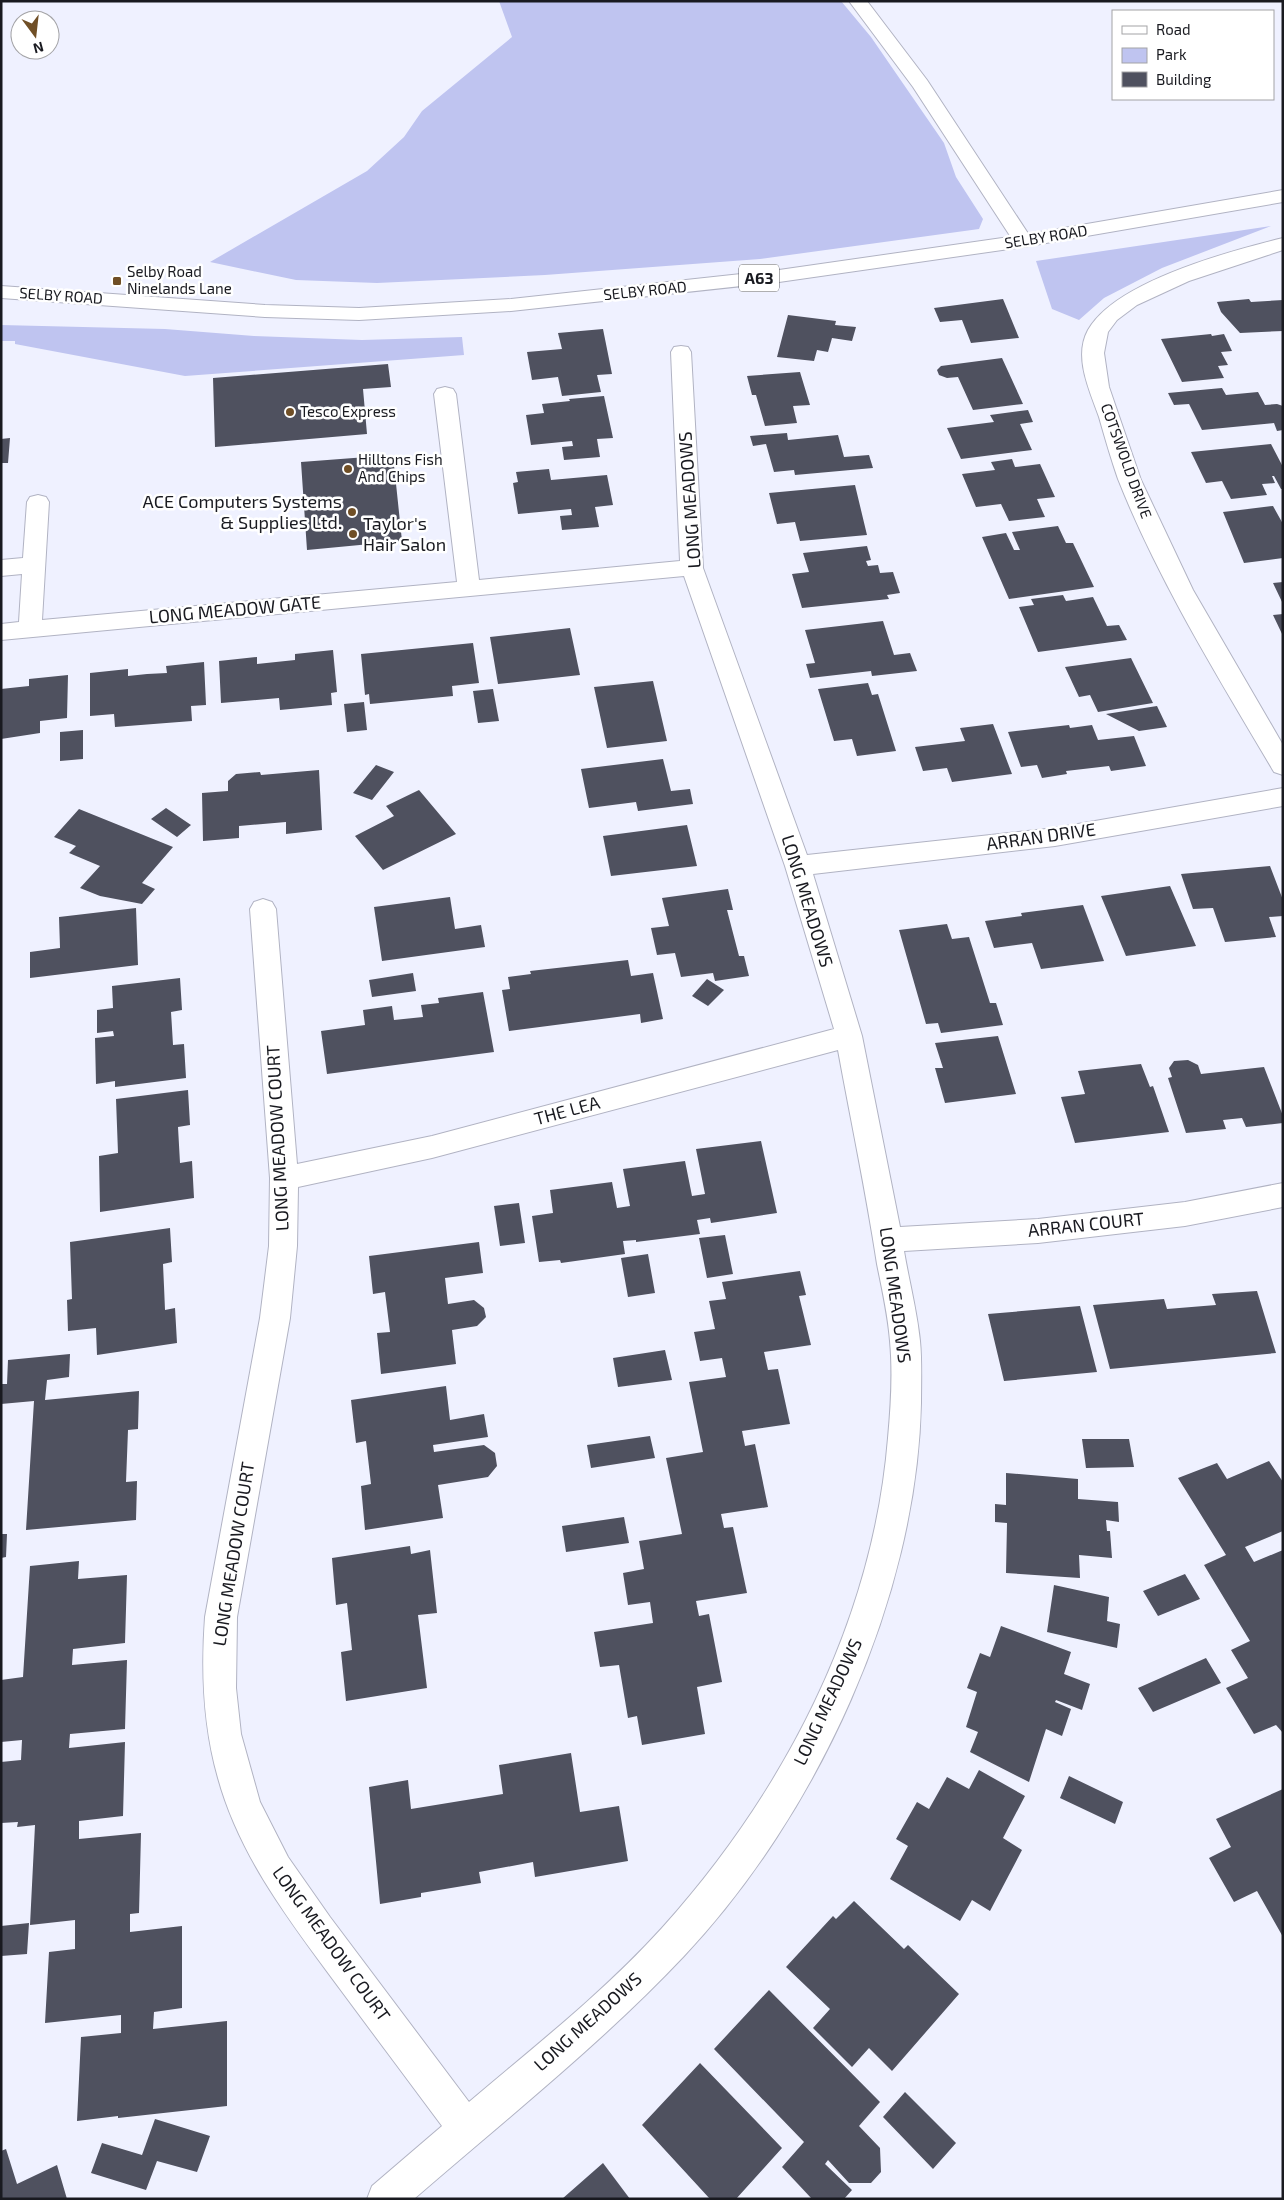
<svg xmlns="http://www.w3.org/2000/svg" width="1284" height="2200" viewBox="0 0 1284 2200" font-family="'Exo 2',sans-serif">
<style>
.green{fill:#bfc4f0}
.building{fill:#4f515f}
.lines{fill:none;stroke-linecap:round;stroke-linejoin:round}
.minor-casing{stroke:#b1b3c3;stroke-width:2}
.highway-casing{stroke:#b1b3c3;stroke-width:2}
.minor{fill:#fff;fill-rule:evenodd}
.highway{fill:#fff;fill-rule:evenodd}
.poi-dot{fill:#704f26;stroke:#fff;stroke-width:2}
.labels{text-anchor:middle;stroke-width:5;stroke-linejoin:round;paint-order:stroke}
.far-street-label{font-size:15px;fill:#191a20;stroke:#fff}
.far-poi-label{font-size:15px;fill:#191a20;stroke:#fff;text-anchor:start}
.shield{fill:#fff;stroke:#5e5f63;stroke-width:1}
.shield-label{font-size:16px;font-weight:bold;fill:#191a20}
.street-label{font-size:18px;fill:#191a20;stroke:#fff}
.poi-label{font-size:18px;fill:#191a20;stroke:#fff;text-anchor:end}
</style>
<rect width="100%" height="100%" fill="#eff1ff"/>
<!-- green -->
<path class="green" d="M 499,1 L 841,1 L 871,37 L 944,143 L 956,177 L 983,219 L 979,229 L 760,259 L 545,275 L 377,283 L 296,280 L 210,262 L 367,171 L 404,137 L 422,111 L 512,37 Z
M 1271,226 L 1162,268 L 1104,298 L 1079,320 L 1052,309 L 1036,261 Z
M 1,325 L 165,329 L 254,336 L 362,340 L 462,337 L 464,355 L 185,376 L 15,344 L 15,341 L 1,341 Z"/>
<!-- building -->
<path class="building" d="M 1003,299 L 1019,338 L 971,343 L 962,320 L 940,322 L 934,308 Z
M 1249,299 L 1251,302 L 1283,300 L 1283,331 L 1240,333 L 1221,312 L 1217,302 Z
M 788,315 L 836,321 L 835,325 L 856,327 L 852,341 L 832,338 L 828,352 L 817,350 L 814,361 L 777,357 Z
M 603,329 L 612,374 L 597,375 L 601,392 L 562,396 L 558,377 L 532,380 L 527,352 L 562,349 L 558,333 Z
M 1211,334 L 1212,336 L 1224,334 L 1232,351 L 1221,352 L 1228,365 L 1218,366 L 1224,378 L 1182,382 L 1161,339 Z
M 1002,358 L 1023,404 L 973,410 L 958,377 L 947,378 L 939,375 L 937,370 L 941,366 Z
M 388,364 L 391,387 L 363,389 L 367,434 L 215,447 L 213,378 Z
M 800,372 L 810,405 L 793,406 L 797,423 L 765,426 L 756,395 L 752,395 L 747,376 Z
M 1222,388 L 1226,395 L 1258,392 L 1265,405 L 1277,404 L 1283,406 L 1283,430 L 1277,431 L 1274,423 L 1202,430 L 1189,404 L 1174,405 L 1168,393 Z
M 604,396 L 613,438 L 597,439 L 600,457 L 564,460 L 562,447 L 573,446 L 572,441 L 531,445 L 526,415 L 544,413 L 542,404 L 570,401 L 569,399 Z
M 1028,410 L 1033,422 L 1020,424 L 1032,450 L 961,459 L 947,428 L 994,422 L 990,415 Z
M 787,433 L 788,440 L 838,435 L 844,457 L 869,455 L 873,468 L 795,475 L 794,470 L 774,472 L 766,444 L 753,446 L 750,436 Z
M 10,438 L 8,463 L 1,463 L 1,439 Z
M 1271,444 L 1283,467 L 1283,489 L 1281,489 L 1274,476 L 1272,476 L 1275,483 L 1262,484 L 1267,495 L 1231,499 L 1222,481 L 1206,483 L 1191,452 Z
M 393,455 L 402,541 L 307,550 L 301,462 Z
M 1012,459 L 1015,467 L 1040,464 L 1055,497 L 1037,499 L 1045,517 L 1009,521 L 1001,504 L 976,507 L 962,474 L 995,470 L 991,462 Z
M 549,469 L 551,480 L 607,475 L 613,505 L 595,507 L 599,527 L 562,530 L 560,516 L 572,515 L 571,509 L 518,514 L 513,483 L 518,482 L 516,472 Z
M 855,485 L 867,535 L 800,541 L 795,522 L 777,524 L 769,493 Z
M 1273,506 L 1283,524 L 1283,558 L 1244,563 L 1223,512 Z
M 1058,526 L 1066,543 L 1073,543 L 1094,587 L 1009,599 L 982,537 L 1006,533 L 1014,550 L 1020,550 L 1012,532 Z
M 867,546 L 871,560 L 866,561 L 868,566 L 878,565 L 880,573 L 893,572 L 900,593 L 887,595 L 889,599 L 802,608 L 792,574 L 809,572 L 803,553 Z
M 1283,582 L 1283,604 L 1273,583 Z
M 1063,595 L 1066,601 L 1093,597 L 1107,626 L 1119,625 L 1127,640 L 1038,652 L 1019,607 L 1034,605 L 1031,599 Z
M 1283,614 L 1283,636 L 1273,615 Z
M 883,621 L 894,655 L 910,653 L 917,671 L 872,676 L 871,671 L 810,678 L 806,664 L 815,663 L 805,630 Z
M 570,628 L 580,675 L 498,684 L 490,637 Z
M 473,643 L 479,683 L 452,686 L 453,696 L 370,704 L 369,694 L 365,695 L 361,654 Z
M 333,650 L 337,692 L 331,693 L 332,705 L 280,710 L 279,698 L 221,703 L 219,661 L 257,657 L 257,664 L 295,660 L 295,654 Z
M 1131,658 L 1153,703 L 1098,712 L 1090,695 L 1079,697 L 1065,667 Z
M 204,662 L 206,705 L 191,706 L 192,721 L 115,727 L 114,714 L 90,716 L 90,673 L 128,669 L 128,676 L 147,674 L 167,673 L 166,666 Z
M 68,675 L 67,718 L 40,721 L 40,733 L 1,739 L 1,689 L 29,686 L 29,679 Z
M 653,681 L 667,741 L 607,748 L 594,687 Z
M 868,683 L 872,695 L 878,694 L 896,751 L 857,756 L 852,739 L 834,741 L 818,689 Z
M 493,689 L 499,721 L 478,723 L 473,691 Z
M 364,702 L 367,730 L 347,732 L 344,704 Z
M 1157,706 L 1167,727 L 1139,731 L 1106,714 Z
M 993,724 L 1012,774 L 952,782 L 947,768 L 923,771 L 915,747 L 965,741 L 960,728 Z
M 1069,725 L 1070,728 L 1092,725 L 1098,740 L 1134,736 L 1146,766 L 1111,771 L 1109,766 L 1066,771 L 1067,774 L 1042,778 L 1037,765 L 1021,767 L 1008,732 Z
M 83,730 L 83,759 L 60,761 L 60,732 Z
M 663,759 L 671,791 L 690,789 L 693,804 L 638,811 L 636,802 L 589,808 L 581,769 Z
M 376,765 L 394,772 L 372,800 L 353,793 Z
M 319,770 L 322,830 L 286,834 L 286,822 L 263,824 L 239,826 L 239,838 L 203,841 L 202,793 L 228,791 L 228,781 L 236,774 L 260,772 L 261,775 Z
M 419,790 L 456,834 L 383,870 L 355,836 L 394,816 L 386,806 Z
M 166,808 L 191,825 L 177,837 L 151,819 Z
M 79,809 L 173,847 L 142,883 L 155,889 L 142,904 L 100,896 L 80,888 L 100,866 L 69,853 L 76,846 L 54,837 Z
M 687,825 L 697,866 L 611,876 L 603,836 Z
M 1270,866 L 1283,900 L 1283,916 L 1269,917 L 1276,937 L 1225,942 L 1213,908 L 1193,909 L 1181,874 Z
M 1170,886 L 1196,946 L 1126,956 L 1101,896 Z
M 728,889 L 733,910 L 727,910 L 739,956 L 744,956 L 749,976 L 715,981 L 713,973 L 681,977 L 675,953 L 657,955 L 651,928 L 669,926 L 662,898 Z
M 450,897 L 455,929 L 481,925 L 485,947 L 382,961 L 374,907 Z
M 1083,905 L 1104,961 L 1041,969 L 1032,943 L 994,948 L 985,921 L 1022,916 L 1021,913 Z
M 136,908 L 138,965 L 30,978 L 30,952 L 60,948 L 59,917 Z
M 947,924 L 952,939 L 969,937 L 990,1003 L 996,1003 L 1003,1025 L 941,1033 L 938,1023 L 926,1024 L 899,930 Z
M 628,960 L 631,976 L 653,973 L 663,1019 L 641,1023 L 640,1014 L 509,1031 L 502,990 L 510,989 L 508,977 L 531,974 L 530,971 Z
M 413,973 L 416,991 L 372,997 L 369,980 Z
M 180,978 L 182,1010 L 171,1012 L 172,1028 L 173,1045 L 184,1044 L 186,1078 L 115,1087 L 115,1081 L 96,1084 L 95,1038 L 114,1036 L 113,1031 L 97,1033 L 97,1010 L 113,1008 L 112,986 Z
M 707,979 L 724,990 L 708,1006 L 692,996 Z
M 483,992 L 494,1052 L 327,1074 L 321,1031 L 365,1025 L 363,1010 L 392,1006 L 394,1020 L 423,1017 L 421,1005 L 439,1003 L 438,998 Z
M 998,1036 L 1016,1094 L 945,1103 L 935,1068 L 943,1068 L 935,1043 Z
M 1188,1060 L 1198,1065 L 1201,1074 L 1264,1067 L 1283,1116 L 1283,1123 L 1246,1127 L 1242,1118 L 1223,1120 L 1226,1129 L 1186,1133 L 1168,1078 L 1172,1077 L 1169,1068 L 1174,1061 Z
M 1141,1064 L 1150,1087 L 1153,1086 L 1169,1132 L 1075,1143 L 1061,1097 L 1085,1094 L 1078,1071 Z
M 188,1090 L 190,1125 L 178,1127 L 180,1163 L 192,1161 L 194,1198 L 100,1212 L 99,1156 L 118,1153 L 116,1099 Z
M 761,1141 L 777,1213 L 711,1223 L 710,1218 L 697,1220 L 700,1234 L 636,1242 L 636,1240 L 623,1241 L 625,1254 L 561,1263 L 560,1260 L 539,1262 L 532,1216 L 553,1213 L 550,1190 L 612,1182 L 617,1208 L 630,1206 L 623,1169 L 685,1161 L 692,1196 L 705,1194 L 696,1149 Z
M 519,1203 L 525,1243 L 500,1246 L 494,1206 Z
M 170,1228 L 172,1262 L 163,1264 L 164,1286 L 165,1310 L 175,1308 L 177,1343 L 97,1355 L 96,1328 L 68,1331 L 67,1300 L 72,1299 L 70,1242 Z
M 725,1235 L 733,1274 L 707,1278 L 699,1238 Z
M 479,1242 L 483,1273 L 445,1278 L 448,1304 L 474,1300 L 484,1308 L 486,1317 L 477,1326 L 452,1330 L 456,1364 L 381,1374 L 377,1333 L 390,1332 L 385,1292 L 373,1294 L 369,1256 Z
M 648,1254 L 655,1293 L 628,1297 L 621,1258 Z
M 800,1271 L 806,1295 L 799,1296 L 811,1345 L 764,1352 L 768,1370 L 778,1369 L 790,1424 L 742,1431 L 745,1446 L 755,1444 L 768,1507 L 721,1514 L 724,1528 L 733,1527 L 747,1593 L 696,1601 L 699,1616 L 709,1614 L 722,1682 L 697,1687 L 705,1734 L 642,1745 L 637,1716 L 628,1718 L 619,1665 L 600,1667 L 594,1632 L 653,1623 L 650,1602 L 628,1605 L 623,1573 L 644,1569 L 639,1541 L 682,1534 L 666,1458 L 703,1452 L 689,1382 L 726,1377 L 722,1358 L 700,1361 L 694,1332 L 715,1329 L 709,1301 L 726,1299 L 722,1282 Z
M 1257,1291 L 1276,1353 L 1110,1369 L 1093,1305 L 1164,1299 L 1167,1309 L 1216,1305 L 1212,1294 Z
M 1080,1306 L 1097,1372 L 1004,1381 L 988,1314 Z
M 665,1350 L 672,1380 L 618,1387 L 613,1358 Z
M 70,1354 L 69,1377 L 47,1380 L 45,1400 L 139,1391 L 138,1429 L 128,1430 L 126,1482 L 137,1481 L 136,1520 L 26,1530 L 34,1401 L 1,1404 L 1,1384 L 7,1384 L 8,1360 Z
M 446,1386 L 450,1420 L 484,1414 L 488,1437 L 433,1445 L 434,1452 L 484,1445 L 495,1453 L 497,1466 L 488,1477 L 438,1485 L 443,1518 L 365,1530 L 361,1486 L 371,1484 L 366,1441 L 356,1443 L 351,1400 Z
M 650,1436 L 655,1458 L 591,1468 L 587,1445 Z
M 1082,1439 L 1129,1439 L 1134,1467 L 1086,1468 Z
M 1269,1461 L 1283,1482 L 1283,1531 L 1245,1547 L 1254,1562 L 1283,1550 L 1283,1733 L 1276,1725 L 1254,1734 L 1226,1688 L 1248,1678 L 1231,1650 L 1250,1641 L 1204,1565 L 1226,1555 L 1178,1478 L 1217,1463 L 1227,1479 Z
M 1006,1473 L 1078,1479 L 1078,1499 L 1118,1502 L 1119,1522 L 1106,1520 L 1107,1531 L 1110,1531 L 1112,1558 L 1079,1555 L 1080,1578 L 1006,1573 L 1007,1523 L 995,1522 L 995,1504 L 1006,1505 Z
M 624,1517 L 629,1543 L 566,1552 L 562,1526 Z
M 1,1534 L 7,1534 L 6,1557 L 1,1558 Z
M 410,1546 L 411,1554 L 430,1550 L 437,1613 L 418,1615 L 427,1688 L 346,1701 L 341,1652 L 352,1650 L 347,1603 L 336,1605 L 332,1558 Z
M 79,1561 L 78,1579 L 127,1575 L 125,1643 L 73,1649 L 72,1665 L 127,1660 L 125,1729 L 70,1734 L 69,1748 L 125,1742 L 123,1816 L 79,1821 L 79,1839 L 141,1833 L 139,1913 L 130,1914 L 130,1932 L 182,1926 L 182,2008 L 154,2012 L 153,2029 L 227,2021 L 227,2106 L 118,2118 L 118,2116 L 77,2121 L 81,2037 L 121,2033 L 121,2015 L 45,2023 L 49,1952 L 75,1949 L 75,1920 L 30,1925 L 35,1825 L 17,1827 L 18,1822 L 1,1823 L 1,1762 L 21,1760 L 22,1740 L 1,1742 L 1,1680 L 23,1677 L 30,1566 Z
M 1185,1574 L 1200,1599 L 1158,1616 L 1143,1591 Z
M 1054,1585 L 1109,1597 L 1107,1621 L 1120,1624 L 1117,1648 L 1047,1632 Z
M 1001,1626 L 1071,1652 L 1064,1674 L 1090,1684 L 1082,1710 L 1056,1700 L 1055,1702 L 1071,1709 L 1062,1736 L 1046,1729 L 1029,1782 L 970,1752 L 978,1732 L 966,1727 L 977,1692 L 967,1688 L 980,1653 L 990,1657 Z
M 1206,1658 L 1221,1683 L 1153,1712 L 1138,1688 Z
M 571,1753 L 580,1812 L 619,1806 L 628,1861 L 535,1877 L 533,1862 L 479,1872 L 481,1883 L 421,1893 L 421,1897 L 380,1904 L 369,1787 L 408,1780 L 411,1809 L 503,1794 L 499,1765 Z
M 979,1770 L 1025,1796 L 1003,1838 L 1022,1850 L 990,1911 L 972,1900 L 960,1921 L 890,1879 L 908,1846 L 896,1839 L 917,1802 L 929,1809 L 947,1777 L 969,1789 Z
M 1069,1776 L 1123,1802 L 1115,1824 L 1060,1798 Z
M 1283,1789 L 1283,1937 L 1257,1891 L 1234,1902 L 1209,1858 L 1231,1847 L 1216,1819 Z
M 854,1901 L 904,1949 L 908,1945 L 959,1994 L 892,2071 L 869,2048 L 852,2067 L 813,2028 L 830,2009 L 786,1967 L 833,1916 L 836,1919 Z
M 29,1923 L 27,1954 L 1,1956 L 1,1926 Z
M 769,1990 L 880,2102 L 859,2126 L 880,2148 L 881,2172 L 871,2183 L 849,2183 L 828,2160 L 825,2164 L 852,2190 L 844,2199 L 812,2199 L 782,2167 L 804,2142 L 714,2049 Z
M 700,2063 L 782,2148 L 736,2199 L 710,2199 L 642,2125 Z
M 905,2092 L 956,2143 L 933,2169 L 883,2117 Z
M 155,2119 L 210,2136 L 197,2172 L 157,2161 L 146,2190 L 91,2173 L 102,2143 L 142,2155 Z
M 6,2149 L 17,2184 L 57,2165 L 67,2199 L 1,2199 L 1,2151 Z
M 603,2163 L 630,2199 L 562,2199 Z"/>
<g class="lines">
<!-- minor casing -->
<g class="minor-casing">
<path id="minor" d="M 849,1 L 867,1 L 927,80 L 1033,241 L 1030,245 L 1023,247 L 1016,245 L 913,87 Z
M 1283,238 L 1283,250 L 1189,281 L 1137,305 L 1117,320 L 1108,332 L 1104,353 L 1109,387 L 1141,480 L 1193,590 L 1283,745 L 1283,775 L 1274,772 C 1218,677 1159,582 1118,479 C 1111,459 1105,438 1099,417 C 1090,391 1073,357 1088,330 C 1116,281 1230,251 1283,238 Z
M 681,346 L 688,347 L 691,352 L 703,568 L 807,855 L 1055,828 L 1283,788 L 1283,806 L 1055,846 L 813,874 L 862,1036 L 900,1227 L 1038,1219 L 1185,1202 L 1283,1183 L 1283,1207 L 1185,1226 L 1038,1243 L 904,1251 C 909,1281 917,1311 920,1341 C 922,1361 921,1383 921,1403 C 917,1598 817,1815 684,1956 C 601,2044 505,2120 414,2199 L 367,2199 L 372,2186 L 442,2126 C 408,2080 374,2035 340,1989 C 292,1924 240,1858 218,1778 C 203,1725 201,1672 205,1617 L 260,1318 L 269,1246 L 270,1178 L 250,909 L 254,902 L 263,899 L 272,902 L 276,909 L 297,1164 L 432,1136 L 834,1029 L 785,866 L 684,576 L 1,640 L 1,624 L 19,622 L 22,574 L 1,576 L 1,560 L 23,558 L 27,502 L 30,497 L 38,495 L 46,497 L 49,502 L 42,620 L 457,582 L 434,394 L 437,389 L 445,387 L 453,389 L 456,394 L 479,580 L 680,561 L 671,352 L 674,347 ZM 838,1050 C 851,1121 866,1192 877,1264 C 882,1289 888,1315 890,1341 C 893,1373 891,1406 888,1438 C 873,1622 784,1792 662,1928 C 604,1992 535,2046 469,2102 L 330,1917 L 288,1857 L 260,1802 L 241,1734 L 236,1688 L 237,1617 L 290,1318 L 297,1246 L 298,1187 L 432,1158 Z"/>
</g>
<!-- highway casing -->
<g class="highway-casing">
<path id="highway" d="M 1283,190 L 1283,202 L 1023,247 L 779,282 L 511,311 L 359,320 L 265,317 L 1,298 L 1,286 L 265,305 L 359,308 L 511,299 L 779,270 L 1023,235 Z"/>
</g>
<!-- minor -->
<use href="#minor" class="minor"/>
<!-- highway -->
<use href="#highway" class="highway"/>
</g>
<!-- markers -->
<g class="poi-dot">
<rect x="112" y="276" width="10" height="10" rx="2.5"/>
<circle cx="290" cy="412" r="5"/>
<circle cx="348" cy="469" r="5"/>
<circle cx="352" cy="512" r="5"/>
<circle cx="353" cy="534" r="5"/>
</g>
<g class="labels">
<!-- far-street labels -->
<g class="far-street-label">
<text transform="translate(1046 237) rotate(-9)" y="5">SELBY ROAD</text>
<text transform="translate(645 291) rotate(-6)" y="5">SELBY ROAD</text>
<text transform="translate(61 296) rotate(4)" y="5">SELBY ROAD</text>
<text transform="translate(1126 461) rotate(70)" y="5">COTSWOLD DRIVE</text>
</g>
<!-- far-poi labels -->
<g class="far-poi-label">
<text x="127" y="277">Selby Road<tspan x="127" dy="17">Ninelands Lane</tspan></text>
<text x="300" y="417">Tesco Express</text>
<text x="358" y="465">Hilltons Fish<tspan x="358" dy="17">And Chips</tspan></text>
</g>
<!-- shield labels -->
<rect class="shield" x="739" y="264.5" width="40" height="27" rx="4"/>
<g class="shield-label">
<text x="759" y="284">A63</text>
</g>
<!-- street labels -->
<g class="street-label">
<text transform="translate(690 500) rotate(-94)" y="6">LONG MEADOWS</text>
<text transform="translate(235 610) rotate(-5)" y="6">LONG MEADOW GATE</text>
<text transform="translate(1041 837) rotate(-8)" y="6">ARRAN DRIVE</text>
<text transform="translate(807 901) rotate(73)" y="6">LONG MEADOWS</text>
<text transform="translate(567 1111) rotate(-15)" y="6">THE LEA</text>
<text transform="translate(278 1138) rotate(-93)" y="6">LONG MEADOW COURT</text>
<text transform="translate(1086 1225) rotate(-6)" y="6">ARRAN COURT</text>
<text transform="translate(895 1295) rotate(82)" y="6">LONG MEADOWS</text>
<text transform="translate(234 1554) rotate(-81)" y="6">LONG MEADOW COURT</text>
<text transform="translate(828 1702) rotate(-65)" y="6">LONG MEADOWS</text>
<text transform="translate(331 1944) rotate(54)" y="6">LONG MEADOW COURT</text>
<text transform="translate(588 2022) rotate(-42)" y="6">LONG MEADOWS</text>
</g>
<!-- poi labels -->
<g class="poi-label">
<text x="342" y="508">ACE Computers Systems<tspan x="342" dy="21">&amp; Supplies Ltd.</tspan></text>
<text x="363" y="530" text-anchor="start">Taylor's<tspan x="363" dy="21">Hair Salon</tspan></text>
</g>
</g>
<!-- border -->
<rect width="1284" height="2200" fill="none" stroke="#191a20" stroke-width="5"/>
<!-- legend -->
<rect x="1112" y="10" width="162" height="90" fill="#ffffff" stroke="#a3a3a6"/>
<rect x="1122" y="26" width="25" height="8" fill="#ffffff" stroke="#a3a3a6"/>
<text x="1156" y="35" font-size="15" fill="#191a20">Road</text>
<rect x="1122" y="48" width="25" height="15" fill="#bfc4f0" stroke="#a3a3a6"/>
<text x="1156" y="60" font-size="15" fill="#191a20">Park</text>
<rect x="1122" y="72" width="25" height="15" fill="#4f515f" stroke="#a3a3a6"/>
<text x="1156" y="85" font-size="15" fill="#191a20">Building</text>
<!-- north arrow -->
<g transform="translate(35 35) rotate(165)"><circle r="24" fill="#ffffff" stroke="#a3a3a6"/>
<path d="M0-4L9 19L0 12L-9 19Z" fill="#704f26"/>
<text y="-8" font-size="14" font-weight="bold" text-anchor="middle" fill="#191a20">N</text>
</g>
</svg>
